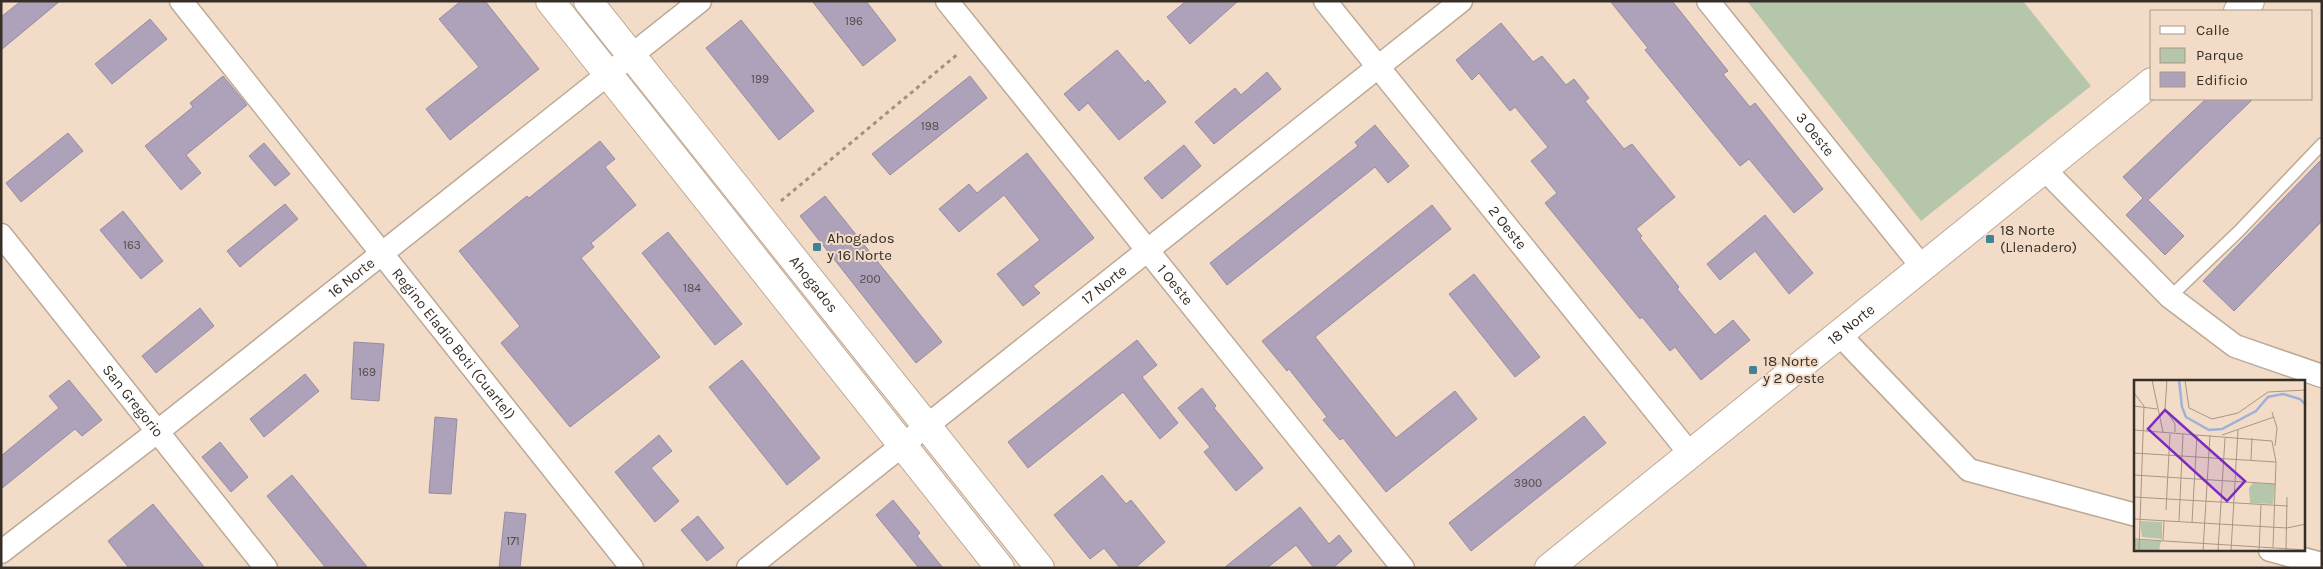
<svg xmlns="http://www.w3.org/2000/svg" width="2323" height="569" viewBox="0 0 2323 569" font-family="Karla,sans-serif">
<style>
.green{fill:#b6c6ab}
.building{fill:#ada2ba;stroke:#968ba3}
.lines{fill:none;stroke-linecap:round;stroke-linejoin:round}
.service-casing{stroke:#bda995;stroke-width:14}
.minor-casing{stroke:#bda995;stroke-width:25}
.secondary-casing{stroke:#bda995;stroke-width:30}
.path{stroke:#a19182;stroke-width:3;stroke-dasharray:4 4;stroke-linecap:butt}
.service{stroke:#fff;stroke-width:11}
.minor{stroke:#fff;stroke-width:22}
.secondary{stroke:#fff;stroke-width:28}
.poi-dot{fill:#418395;stroke:#f2dcc7;stroke-width:2}
.labels{text-anchor:middle;stroke-width:4;stroke-linejoin:round;paint-order:stroke}
.number-label{font-size:12px;fill:#544c4c}
.street-label{font-size:15px;fill:#372f27;stroke:#f2dcc7}
.poi-label{font-size:15px;fill:#372f27;stroke:#f2dcc7;text-anchor:start}
.inset-river{fill:none;stroke:#9eb2d7;stroke-width:2.5}
.inset-road{fill:none;stroke:#a79787;stroke-width:1}
.view{fill:#7b2cbf;fill-opacity:0.15;stroke:#7b2cbf;stroke-width:2.5}
.inset-edge{fill:none;stroke:#372f27;stroke-width:2.5}
</style>
<rect width="100%" height="100%" fill="#f2dcc7"/>
<!-- green -->
<path class="green" d="M 1747,1 L 2023,1 L 2091,86 L 1921,221 Z"/>
<!-- building -->
<path class="building" d="M 21,1 L 60,1 L 1,50 L 1,17 Z
M 461,1 L 485,1 L 539,69 L 450,140 L 426,109 L 479,67 L 439,19 Z
M 812,1 L 866,1 L 896,40 L 863,66 Z
M 1186,1 L 1238,1 L 1190,44 L 1167,17 Z
M 1610,1 L 1672,1 L 1728,71 L 1723,74 L 1750,107 L 1755,103 L 1823,189 L 1794,213 L 1749,159 L 1740,166 L 1645,50 L 1648,48 Z
M 150,19 L 167,39 L 112,84 L 95,64 Z
M 741,20 L 814,111 L 779,140 L 706,48 Z
M 1501,23 L 1533,62 L 1542,56 L 1566,85 L 1574,79 L 1589,98 L 1585,101 L 1624,149 L 1632,144 L 1675,197 L 1636,229 L 1642,236 L 1640,238 L 1679,287 L 1677,289 L 1715,335 L 1733,320 L 1750,340 L 1701,380 L 1675,347 L 1670,351 L 1642,317 L 1640,319 L 1545,203 L 1557,193 L 1531,161 L 1548,147 L 1515,107 L 1510,111 L 1479,73 L 1472,80 L 1456,60 Z
M 1117,50 L 1145,83 L 1148,80 L 1166,102 L 1119,140 L 1088,103 L 1079,111 L 1064,94 Z
M 1267,72 L 1281,89 L 1214,144 L 1195,122 L 1235,88 L 1241,95 Z
M 223,76 L 247,105 L 186,155 L 201,173 L 181,190 L 145,146 L 193,107 L 190,103 Z
M 970,76 L 987,98 L 890,175 L 872,154 Z
M 2206,99 L 2253,99 L 2148,200 L 2184,236 L 2165,255 L 2126,215 L 2143,198 L 2123,177 Z
M 1375,125 L 1409,166 L 1388,183 L 1375,167 L 1227,285 L 1210,263 L 1358,146 L 1355,142 Z
M 68,133 L 83,151 L 21,202 L 6,183 Z
M 600,141 L 615,159 L 605,167 L 636,205 L 591,243 L 594,247 L 581,258 L 660,357 L 570,427 L 501,343 L 520,326 L 459,251 L 527,196 L 529,198 Z
M 264,143 L 290,174 L 275,186 L 249,156 Z
M 1184,145 L 1201,166 L 1162,199 L 1144,178 Z
M 1027,153 L 1094,238 L 1033,286 L 1040,293 L 1023,306 L 997,274 L 1040,240 L 1004,195 L 959,232 L 939,209 L 969,184 L 977,193 Z
M 2322,159 L 2322,221 L 2234,311 L 2203,281 Z
M 825,196 L 942,342 L 916,363 L 800,216 Z
M 285,204 L 298,219 L 240,267 L 227,251 Z
M 1432,205 L 1451,229 L 1315,337 L 1396,438 L 1455,391 L 1477,419 L 1386,492 L 1343,438 L 1340,440 L 1323,420 L 1327,417 L 1289,369 L 1287,371 L 1262,341 Z
M 123,211 L 163,261 L 141,279 L 100,230 Z
M 1765,215 L 1813,273 L 1789,294 L 1755,251 L 1720,280 L 1707,264 Z
M 668,232 L 742,324 L 715,345 L 642,253 Z
M 1474,274 L 1540,357 L 1515,377 L 1449,294 Z
M 200,308 L 214,326 L 156,373 L 142,356 Z
M 1137,340 L 1157,365 L 1142,377 L 1178,423 L 1160,439 L 1123,392 L 1028,468 L 1008,442 Z
M 354,342 L 384,344 L 379,401 L 351,399 Z
M 742,360 L 820,458 L 787,485 L 709,387 Z
M 305,374 L 319,391 L 264,437 L 250,419 Z
M 69,380 L 102,420 L 82,436 L 75,429 L 1,489 L 1,456 L 59,408 L 49,396 Z
M 1202,388 L 1216,406 L 1214,408 L 1263,468 L 1236,491 L 1204,452 L 1210,447 L 1178,408 Z
M 1584,416 L 1606,443 L 1471,551 L 1449,523 Z
M 435,417 L 457,419 L 451,494 L 429,493 Z
M 659,435 L 672,451 L 651,468 L 679,501 L 655,522 L 615,472 Z
M 220,442 L 248,477 L 231,492 L 202,457 Z
M 292,475 L 368,568 L 326,568 L 267,496 Z
M 1102,475 L 1126,504 L 1131,500 L 1165,542 L 1135,568 L 1120,568 L 1104,548 L 1090,559 L 1054,515 Z
M 893,500 L 920,533 L 917,536 L 943,568 L 919,568 L 876,515 Z
M 153,504 L 205,568 L 129,568 L 108,541 Z
M 1300,507 L 1329,544 L 1339,535 L 1352,551 L 1333,568 L 1314,568 L 1296,545 L 1267,568 L 1224,568 Z
M 505,512 L 526,514 L 520,568 L 499,568 Z
M 698,516 L 724,548 L 707,561 L 681,530 Z"/>
<g class="lines">
<!-- service casing -->
<g class="service-casing">
<path id="service" d="M 2170,297 L 2239,231 L 2322,144"/>
</g>
<!-- minor casing -->
<g class="minor-casing">
<g id="minor">
<path id="s1" d="M 181,1 L 632,568"/>
<path id="s2" d="M 947,1 L 1403,568"/>
<path id="s3" d="M 1325,1 L 1691,455"/>
<path id="s4" d="M 1708,1 L 1923,268"/>
<path d="M 2045,170 L 2170,297 L 2235,346 L 2322,376"/>
<path id="s5" d="M 1,235 L 266,568"/>
<path d="M 1840,335 L 1969,470 L 2136,515"/>
<path d="M 2270,550 L 2322,564"/>
<path id="s6" d="M 1,552 L 157,432 L 700,1"/>
<path id="s7" d="M 748,568 L 1461,1"/>
</g>
</g>
<!-- secondary casing -->
<g class="secondary-casing">
<g id="secondary">
<path d="M 550,1 L 1000,568"/>
<path id="s8" d="M 588,1 L 1040,568"/>
<path d="M 2238,11 L 2250,1"/>
<path id="s9" d="M 1549,568 L 2152,82"/>
</g>
</g>
<!-- path -->
<path class="path" d="M 781,201 L 959,53"/>
<!-- service -->
<use href="#service" class="service"/>
<!-- minor -->
<use href="#minor" class="minor"/>
<!-- secondary -->
<use href="#secondary" class="secondary"/>
</g>
<!-- markers -->
<g class="poi-dot">
<rect x="1985" y="234" width="10" height="10" rx="2.5"/>
<rect x="812" y="242" width="10" height="10" rx="2.5"/>
<rect x="1748" y="365" width="10" height="10" rx="2.5"/>
</g>
<g class="labels">
<!-- number labels -->
<g class="number-label">
<text x="854" y="25">196</text>
<text x="760" y="83">199</text>
<text x="930" y="130">198</text>
<text x="132" y="249">163</text>
<text x="870" y="283">200</text>
<text x="692" y="292">184</text>
<text x="367" y="376">169</text>
<text x="1528" y="487">3900</text>
<text x="513" y="545">171</text>
</g>
<!-- street labels -->
<g class="street-label">
<text dy="5" stroke="none"><textPath href="#s4" startOffset="171">3 Oeste</textPath></text>
<text dy="5" stroke="none"><textPath href="#s3" startOffset="291">2 Oeste</textPath></text>
<text dy="5" stroke="none"><textPath href="#s6" startOffset="445">16 Norte</textPath></text>
<text dy="5" stroke="none"><textPath href="#s8" startOffset="362">Ahogados</textPath></text>
<text dy="5" stroke="none"><textPath href="#s7" startOffset="455">17 Norte</textPath></text>
<text dy="5" stroke="none"><textPath href="#s2" startOffset="364">1 Oeste</textPath></text>
<text dy="5" stroke="none"><textPath href="#s9" startOffset="388">18 Norte</textPath></text>
<text dy="5" stroke="none"><textPath href="#s1" startOffset="438">Regino Eladio Boti (Cuartel)</textPath></text>
<text dy="5" stroke="none"><textPath href="#s5" startOffset="212">San Gregorio</textPath></text>
</g>
<!-- poi labels -->
<g class="poi-label">
<text x="2000" y="235">18 Norte<tspan x="2000" dy="17">(Llenadero)</tspan></text>
<text x="827" y="243">Ahogados<tspan x="827" dy="17">y 16 Norte</tspan></text>
<text x="1763" y="366">18 Norte<tspan x="1763" dy="17">y 2 Oeste</tspan></text>
</g>
</g>
<!-- overview -->
<g transform="translate(2134 380)">
<rect width="171" height="171" fill="#f2dcc7"/>
<path d="M 119,103 L 141,104 L 139,124 L 116,123 L 115,108 ZM 6,141 L 28,142 L 28,159 L 8,157 ZM 0,160 L 27,161 L 25,171 L 0,171 Z" fill="#b6c6ab"/>
<path class="inset-river" d="M 45,0 L 48,27 L 52,37 L 75,50 L 88,49 L 122,31 L 134,17 L 149,14 L 166,19 L 172,25"/>
<path class="inset-road" d="M 18,0 L 29,52M 33,0 L 31,29 L 41,44 L 41,52M 51,0 L 55,28 L 78,39 L 104,33 L 134,12 L 172,10M 0,13 L 10,26M 0,26 L 23,29M 138,32 L 143,48 L 141,66M 0,50 L 138,61 L 142,82 L 139,168M 88,55 L 140,37M 0,73 L 142,82M 117,80 L 118,58M 0,95 L 141,104M 0,117 L 154,126M 32,130 L 36,54M 0,139 L 153,148 L 172,144M 45,141 L 49,54M 58,142 L 63,55M 0,159 L 172,170M 29,160 L 30,141M 5,171 L 10,26M 69,171 L 76,55M 84,171 L 91,58M 97,171 L 104,50M 125,171 L 127,125M 152,171 L 153,117"/>
<path class="view" d="M 31,30 L 111,101 L 93,121 L 14,49 Z"/>
<rect width="171" height="171" class="inset-edge"/>
</g>
<!-- border -->
<rect width="2323" height="569" fill="none" stroke="#372f27" stroke-width="5"/>
<!-- legend -->
<rect x="2150" y="10" width="162" height="90" fill="#f2dcc7" stroke="#a79787"/>
<rect x="2160" y="26" width="25" height="8" fill="#ffffff" stroke="#a79787"/>
<text x="2196" y="35" font-size="15" fill="#372f27">Calle</text>
<rect x="2160" y="48" width="25" height="15" fill="#b6c6ab" stroke="#a79787"/>
<text x="2196" y="60" font-size="15" fill="#372f27">Parque</text>
<rect x="2160" y="72" width="25" height="15" fill="#ada2ba" stroke="#a79787"/>
<text x="2196" y="85" font-size="15" fill="#372f27">Edificio</text>
</svg>
